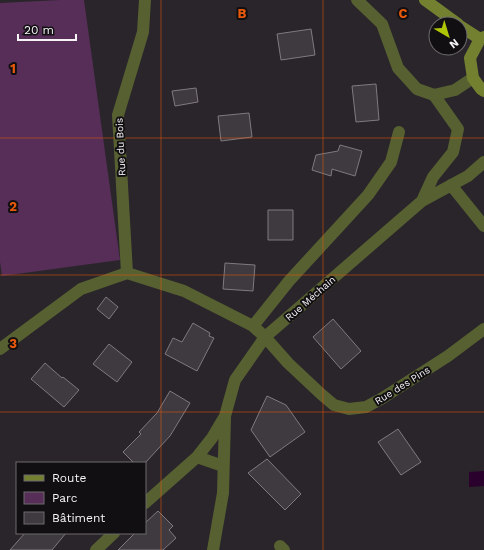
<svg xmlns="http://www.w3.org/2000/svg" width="484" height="550" viewBox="0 0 484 550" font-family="'Work Sans',sans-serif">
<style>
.green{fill:#562e57}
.water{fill:#2a002c}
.building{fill:#3f3a3f;stroke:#807a80}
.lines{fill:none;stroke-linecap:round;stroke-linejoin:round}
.minor{stroke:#576031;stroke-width:12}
.tertiary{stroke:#576031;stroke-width:12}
.secondary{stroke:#728030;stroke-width:12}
.grid{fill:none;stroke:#e8590c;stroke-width:1;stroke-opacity:0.55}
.labels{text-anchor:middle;stroke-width:4;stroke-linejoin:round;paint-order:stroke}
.street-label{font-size:10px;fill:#f6f3f6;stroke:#110f11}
.grid-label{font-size:13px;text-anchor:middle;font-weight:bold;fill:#e8590c;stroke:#110f11;stroke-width:4;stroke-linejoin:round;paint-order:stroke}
</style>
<rect width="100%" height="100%" fill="#2a252a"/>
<!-- green -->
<path class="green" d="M 60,0 L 84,0 L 120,260 L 2,276 L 0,262 L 0,3 Z"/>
<!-- water -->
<path class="water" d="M 484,471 L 484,486 L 469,487 L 469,472 Z"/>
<!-- building -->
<path class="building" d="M 311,29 L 315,55 L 281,60 L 277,34 Z
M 376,84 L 379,120 L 356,122 L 352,86 Z
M 196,88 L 198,102 L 175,106 L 172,91 Z
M 249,113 L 252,137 L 221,141 L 218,116 Z
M 340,145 L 362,151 L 355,176 L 332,169 L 331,176 L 312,170 L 316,155 L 338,151 Z
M 268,210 L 293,210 L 293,240 L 268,240 Z
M 225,263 L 255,265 L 253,291 L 223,289 Z
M 106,297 L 118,307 L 109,319 L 97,309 Z
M 333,319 L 361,351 L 341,369 L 313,337 Z
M 193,323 L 210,333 L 209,336 L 214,338 L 197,371 L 165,354 L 173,338 L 182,342 Z
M 109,344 L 132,362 L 117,382 L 93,364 Z
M 45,363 L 62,378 L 63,377 L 79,390 L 64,407 L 31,379 Z
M 170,391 L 190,403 L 170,436 L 145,463 L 134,463 L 123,452 L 141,434 L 139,432 L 157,413 Z
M 267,396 L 286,405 L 305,432 L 270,457 L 251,430 Z
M 398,429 L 421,462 L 401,475 L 378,442 Z
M 267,459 L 301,494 L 285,510 L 248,473 Z
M 158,511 L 173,526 L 169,530 L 176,538 L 163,550 L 118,550 L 135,533 L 145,533 L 145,523 Z
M 25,533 L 66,533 L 52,550 L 10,550 Z"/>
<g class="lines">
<!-- minor -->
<path class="minor" d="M 451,185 L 484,226
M 422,201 L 433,177 L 453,152 L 458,129 L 434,95
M 127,273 L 118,115 L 143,32 L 145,0
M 253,326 L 289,281 L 368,195 L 391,162 L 399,132
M 0,349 L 81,289 L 127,273 L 184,291 L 253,326 L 265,337 L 288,363 L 321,394 L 334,405 L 349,409 L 366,407 L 381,399 L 448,356 L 484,329
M 223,466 L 197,457 L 212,438 L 225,416 L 235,380 L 265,337 L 422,201 L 468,176 L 484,162
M 145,503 L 197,457
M 280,546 L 284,550
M 96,550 L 114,533
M 213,550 L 223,493 L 225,418"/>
<!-- tertiary -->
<path class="tertiary" d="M 357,0 L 382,24 L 398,68 L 417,89 L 434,95 L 455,90 L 473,78"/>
<!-- secondary -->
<path class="secondary" d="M 425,0 L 458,24
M 460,26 L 480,39
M 484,37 L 480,39 L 470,58 L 473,78 L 481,89 L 484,91"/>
</g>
<!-- grid -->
<path class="grid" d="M 161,0 L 161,550M 323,0 L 323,550M 0,138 L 484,138M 0,275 L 484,275M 0,412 L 484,412"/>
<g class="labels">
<!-- street labels -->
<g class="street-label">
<text transform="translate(120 147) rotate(-93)" y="4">Rue du Bois</text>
<text transform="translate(310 298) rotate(-41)" y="4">Rue Méchain</text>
<text transform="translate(402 385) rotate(-32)" y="4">Rue des Pins</text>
</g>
</g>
<g class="grid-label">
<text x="242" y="18">B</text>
<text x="403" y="18">C</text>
<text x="13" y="73">1</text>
<text x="13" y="211">2</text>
<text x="13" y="348">3</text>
</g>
<!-- legend -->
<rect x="16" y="462" width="130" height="72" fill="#110f11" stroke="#6d6a6d"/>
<rect x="24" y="475" width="20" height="6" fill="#728030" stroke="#6d6a6d"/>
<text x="52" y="482" font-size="12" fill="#f6f3f6">Route</text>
<rect x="24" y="492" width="20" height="12" fill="#562e57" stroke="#6d6a6d"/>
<text x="52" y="502" font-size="12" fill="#f6f3f6">Parc</text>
<rect x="24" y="512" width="20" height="12" fill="#3f3a3f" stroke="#6d6a6d"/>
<text x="52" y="522" font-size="12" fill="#f6f3f6">Bâtiment</text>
<!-- north arrow -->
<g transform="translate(448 36) rotate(142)"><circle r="19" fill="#110f11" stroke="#6d6a6d"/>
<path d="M0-3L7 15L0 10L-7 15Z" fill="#afc507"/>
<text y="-6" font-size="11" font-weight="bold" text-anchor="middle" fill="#f6f3f6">N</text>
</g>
<!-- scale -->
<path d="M18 34v6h58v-6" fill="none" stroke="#f6f3f6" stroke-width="2"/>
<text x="24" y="34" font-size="12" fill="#f6f3f6" stroke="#110f11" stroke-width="3" paint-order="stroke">20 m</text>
</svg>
